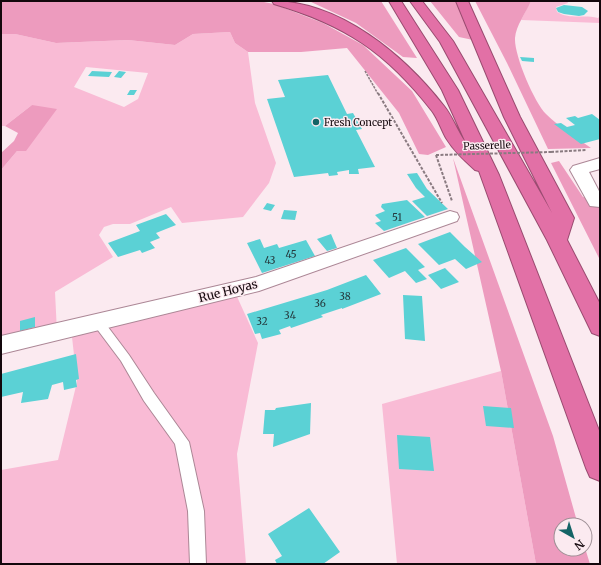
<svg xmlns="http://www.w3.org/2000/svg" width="601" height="565" viewBox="0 0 601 565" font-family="Merriweather,serif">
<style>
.green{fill:#f9bbd5;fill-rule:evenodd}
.forest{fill:#ed9bbe}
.building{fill:#5bd1d5}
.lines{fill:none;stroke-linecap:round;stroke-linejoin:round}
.lane-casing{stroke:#ac8796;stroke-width:2}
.street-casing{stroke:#ac8796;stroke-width:2}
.highway-casing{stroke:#9a4b70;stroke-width:2}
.path-far1{stroke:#8a7b81;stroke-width:1.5;stroke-dasharray:2.5 1;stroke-linecap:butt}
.path{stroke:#8a7b81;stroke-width:2;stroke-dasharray:3 1.5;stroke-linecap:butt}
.lane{fill:#fff;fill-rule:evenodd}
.street{fill:#fff;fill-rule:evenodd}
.highway{fill:#e270a6;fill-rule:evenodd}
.path-bridge{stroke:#8a7b81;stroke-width:2;stroke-dasharray:3 1.5;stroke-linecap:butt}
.poi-dot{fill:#146466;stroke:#fbeaf0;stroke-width:1.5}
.labels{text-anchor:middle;stroke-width:3;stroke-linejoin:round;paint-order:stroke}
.far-poi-label{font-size:10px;fill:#13070c;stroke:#fbeaf0;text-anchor:start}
.far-street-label{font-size:10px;fill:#13070c;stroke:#fbeaf0}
.number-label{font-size:10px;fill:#253a3e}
.street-label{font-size:12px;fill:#13070c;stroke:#fbeaf0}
</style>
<rect width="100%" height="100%" fill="#fbeaf0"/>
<!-- green -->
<path class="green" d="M 531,1 L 567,1 L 568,3 L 556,7 L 557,12 C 571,20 584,14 598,18 L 600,16 L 600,23 L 521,20 Z
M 230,32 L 235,43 L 248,52 L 255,103 L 276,163 L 269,183 L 243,217 L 182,223 L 171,207 L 130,224 L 113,224 L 104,227 L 99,235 L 113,257 L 55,292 L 57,332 L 1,345 L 1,170 L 17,151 L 32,105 L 5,126 L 1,126 L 1,34 L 15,34 L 56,43 L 128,40 L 175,45 L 193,34 ZM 86,67 L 148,73 L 138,99 L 124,107 L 74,87 Z
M 234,290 L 258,343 L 237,454 L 246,564 L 1,564 L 1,470 L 58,460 L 77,382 L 71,328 Z
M 501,371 L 536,564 L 397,564 L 382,404 Z"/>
<!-- forest -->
<path class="forest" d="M 1,1 L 259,1 L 274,4 L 323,23 L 363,45 L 412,91 L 446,147 L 428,155 L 419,154 L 399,113 L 347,48 L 301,52 L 248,52 L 235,43 L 230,32 L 193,34 L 175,45 L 128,40 L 56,43 L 15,34 L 1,34 Z
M 309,1 L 381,1 L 417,58 L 403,57 L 356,23 Z
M 430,1 L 456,1 L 473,40 L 459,37 Z
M 475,1 L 531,1 C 526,13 516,25 515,38 C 514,55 534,102 546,114 C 559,127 576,137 591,148 L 548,149 L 507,63 Z
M 32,105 L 57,109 L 26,151 L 17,151 L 1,170 L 1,153 L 14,141 L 18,133 L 5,126 Z
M 453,158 L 553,436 L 578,525 L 561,525 L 561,549 L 585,548 L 590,564 L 536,564 L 501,371 Z
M 559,161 L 583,197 L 600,199 L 600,260 L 551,163 Z"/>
<!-- building -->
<path class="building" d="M 564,5 L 582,7 L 588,11 L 584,15 L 579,16 L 564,14 L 558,12 L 556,8 Z
M 520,57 L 534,58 L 534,62 L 522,61 Z
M 92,71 L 112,72 L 109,77 L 88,76 Z
M 119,71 L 126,72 L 121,78 L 114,77 Z
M 328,75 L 347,114 L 353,113 L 362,129 L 356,130 L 375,167 L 358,169 L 359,174 L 349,174 L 349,170 L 337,172 L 338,175 L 329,176 L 328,173 L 294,177 L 267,99 L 285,97 L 278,80 Z
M 130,90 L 137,90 L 134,95 L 127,95 Z
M 592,114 L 600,120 L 600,139 L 581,144 L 554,124 L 561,123 L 567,127 L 575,125 L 566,118 L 575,116 L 578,118 Z
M 417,173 L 427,189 L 448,209 L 427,216 L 412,201 L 425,197 L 416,188 L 407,174 Z
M 407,200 L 425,217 L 384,231 L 375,223 L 381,221 L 375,215 L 385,211 L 381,207 L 382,204 Z
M 267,203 L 275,205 L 271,211 L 263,209 Z
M 284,210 L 297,211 L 295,220 L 281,219 Z
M 166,214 L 176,225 L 156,233 L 160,238 L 150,242 L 155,248 L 142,253 L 140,250 L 118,257 L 108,243 L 140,231 L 136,225 Z
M 450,232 L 465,247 L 482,262 L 466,269 L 455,259 L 439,265 L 418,244 Z
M 331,234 L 337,248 L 327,251 L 317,239 Z
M 260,239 L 264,248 L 277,244 L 279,248 L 306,240 L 315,256 L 262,273 L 247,243 Z
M 406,248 L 425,267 L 418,270 L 427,279 L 416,283 L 405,271 L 389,278 L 373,260 Z
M 445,268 L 459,282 L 441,289 L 428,275 Z
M 366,275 L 381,294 L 342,309 L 342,308 L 321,315 L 323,317 L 291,328 L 290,326 L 279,330 L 281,334 L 262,339 L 260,333 L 255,334 L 247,314 L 327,290 Z
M 403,295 L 422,296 L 425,341 L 405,339 Z
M 35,317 L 35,327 L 20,331 L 20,321 Z
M 76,354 L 79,379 L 76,380 L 77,387 L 64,390 L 63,382 L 52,385 L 48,399 L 21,403 L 23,392 L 1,397 L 1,374 Z
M 311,403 L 310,434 L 273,447 L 274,434 L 263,434 L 265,410 L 275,410 L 276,408 Z
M 483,406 L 511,408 L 514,428 L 486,426 Z
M 397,435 L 430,437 L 434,471 L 399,469 Z
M 309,508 L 340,552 L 323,564 L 277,564 L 275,560 L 282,556 L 268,534 Z"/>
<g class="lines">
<!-- lane casing -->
<g class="lane-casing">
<path id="lane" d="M 98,318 L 102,319 L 129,355 L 154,393 L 189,442 L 204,511 L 206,564 L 190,564 L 188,511 L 175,444 L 144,401 L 121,361 L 94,325 L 92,322 L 94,319 Z"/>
</g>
<!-- street casing -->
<g class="street-casing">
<path id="street" d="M 600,158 L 600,169 L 589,172 L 600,193 L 600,207 L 590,206 L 570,170 L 573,166 Z
M 450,211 L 457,213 L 459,217 L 457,221 L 259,291 L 1,354 L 1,336 L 256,277 Z"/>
</g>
<!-- highway casing -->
<g class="highway-casing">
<path id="highway" d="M 272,1 C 340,1 404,55 444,106 C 453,117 457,131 466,143 L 442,90 L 389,1 L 401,1 L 458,90 L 499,175 L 600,433 L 600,481 L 590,477 L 586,468 L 479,171 L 475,170 C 464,160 454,151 446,138 C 441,129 438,119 432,111 C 386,52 345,25 274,4 Z
M 410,1 L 422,1 L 453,41 L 552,213 L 504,117 L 456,1 L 468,1 L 520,117 L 574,218 L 567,240 L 600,304 L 600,336 L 592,333 L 547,240 L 440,42 Z"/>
</g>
<!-- path-far1 -->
<path class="path-far1" d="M 365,71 L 378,94"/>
<!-- path -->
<path class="path" d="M 378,93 L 442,203
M 551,152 L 586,150
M 436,155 L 452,201"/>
<!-- lane -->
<use href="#lane" class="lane"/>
<!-- street -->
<use href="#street" class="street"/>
<!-- highway -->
<use href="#highway" class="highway"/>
<!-- path-bridge -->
<path class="path-bridge" d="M 436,155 L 551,152"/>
</g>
<!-- markers -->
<circle class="poi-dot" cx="316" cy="122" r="4"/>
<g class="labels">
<!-- far-poi labels -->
<g class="far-poi-label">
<text x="324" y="126">Fresh Concept</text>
</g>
<!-- far-street labels -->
<g class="far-street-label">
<text transform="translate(487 145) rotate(-2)" y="4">Passerelle</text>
</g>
<!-- number labels -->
<g class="number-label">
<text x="397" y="221">51</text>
<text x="291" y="258">45</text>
<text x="270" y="264">43</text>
<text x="345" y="300">38</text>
<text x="320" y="307">36</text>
<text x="290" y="319">34</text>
<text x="262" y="325">32</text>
</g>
<!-- street labels -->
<g class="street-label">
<text transform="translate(228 291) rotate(-14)" y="4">Rue Hoyas</text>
</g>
</g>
<!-- border -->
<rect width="601" height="565" fill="none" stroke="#13070c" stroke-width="4"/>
<!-- north arrow -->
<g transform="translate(573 537) rotate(141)"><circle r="19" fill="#fbeaf0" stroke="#9e8f95"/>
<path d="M0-3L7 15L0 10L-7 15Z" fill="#146466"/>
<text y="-6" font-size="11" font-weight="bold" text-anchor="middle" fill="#13070c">N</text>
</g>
</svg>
